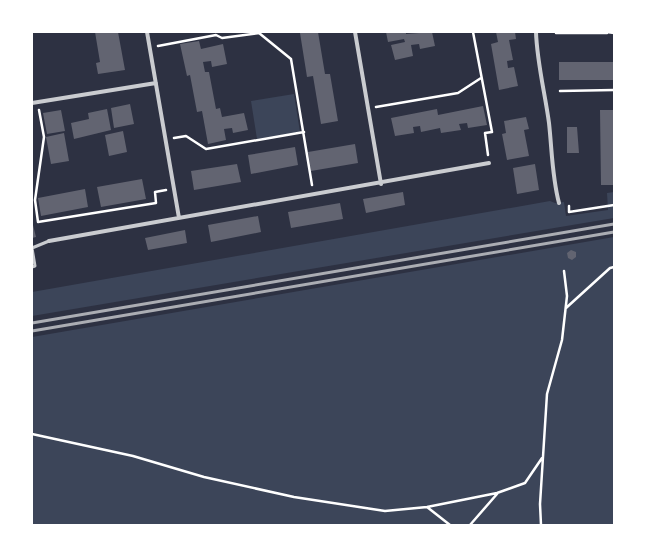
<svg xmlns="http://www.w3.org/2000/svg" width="646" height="557" viewBox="0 0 646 557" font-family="Manrope,sans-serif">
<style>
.green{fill:#3c4559}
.building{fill:#626471}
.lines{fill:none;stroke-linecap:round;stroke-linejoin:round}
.path{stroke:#fff;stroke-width:2.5}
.service{stroke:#caccd0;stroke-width:3}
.minor{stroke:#caccd0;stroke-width:4}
.rail{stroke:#abadb3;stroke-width:3}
</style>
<rect width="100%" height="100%" fill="#2d3142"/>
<!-- green -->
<path class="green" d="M 294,94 L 300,132 L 257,139 L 251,101 Z
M 614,192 L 614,218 L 32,316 L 32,292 L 550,201 L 555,203 L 564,202 L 566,216 L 608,210 L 607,193 Z
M 614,237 L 614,525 L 32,525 L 32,337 Z"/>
<!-- building -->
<path class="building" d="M 95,32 L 118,32 L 125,70 L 98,74 L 96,63 L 100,62 Z
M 318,32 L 325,74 L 330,74 L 338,121 L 321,124 L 313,76 L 307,77 L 300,33 Z
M 386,32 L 406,32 L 406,34 L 432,32 L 435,46 L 420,49 L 419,44 L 411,45 L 413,56 L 395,60 L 391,45 L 405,42 L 404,39 L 388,42 Z
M 496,32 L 515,32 L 516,39 L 509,40 L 513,60 L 507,61 L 508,68 L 514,67 L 518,86 L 499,90 L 491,44 L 498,42 Z
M 199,41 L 201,49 L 223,44 L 227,64 L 212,67 L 211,61 L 203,62 L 205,72 L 209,72 L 216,109 L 220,108 L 222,117 L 244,113 L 248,130 L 233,133 L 232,128 L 224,129 L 226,140 L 208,144 L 202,111 L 197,112 L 190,75 L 187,76 L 180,44 Z
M 559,62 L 614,62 L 614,80 L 559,80 Z
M 130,104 L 134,124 L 114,128 L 111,108 Z
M 483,106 L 487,125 L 468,128 L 467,123 L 459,124 L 461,130 L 441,133 L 440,128 L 421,132 L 420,126 L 413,127 L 414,133 L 395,136 L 391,118 L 437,109 L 438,115 Z
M 107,109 L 111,130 L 74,139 L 71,123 L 89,119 L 88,113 Z
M 61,110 L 65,131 L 47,134 L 43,113 Z
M 600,110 L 614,110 L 614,185 L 601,185 Z
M 526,117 L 529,129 L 524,130 L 529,156 L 507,160 L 502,134 L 506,133 L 504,121 Z
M 567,127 L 577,127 L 579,153 L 567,153 Z
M 123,131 L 127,152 L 109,156 L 105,135 Z
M 64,133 L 69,161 L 51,164 L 46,137 Z
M 355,144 L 358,163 L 311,171 L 308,152 Z
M 295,147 L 298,165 L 251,174 L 248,155 Z
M 237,164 L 241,182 L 194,190 L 191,171 Z
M 535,164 L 539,190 L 517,194 L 513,168 Z
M 142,179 L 146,199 L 101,207 L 97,187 Z
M 85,189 L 88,207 L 41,216 L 38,198 Z
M 403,192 L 405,205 L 366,213 L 363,199 Z
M 340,203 L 343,219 L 291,228 L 288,212 Z
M 258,216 L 261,232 L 211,242 L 208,225 Z
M 32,221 L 36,237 L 32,238 Z
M 185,230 L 187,243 L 148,250 L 145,238 Z
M 571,250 L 576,252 L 576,257 L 572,260 L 568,258 L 567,253 Z"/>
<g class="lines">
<!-- path -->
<path class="path" d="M 473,32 L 492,132 L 485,133 L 488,155
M 607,32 L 614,33
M 556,33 L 607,33
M 158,46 L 216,35 L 222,38 L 259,33 L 291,59 L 312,185
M 560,91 L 614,90
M 376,107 L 458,93 L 481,78
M 39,110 L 44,137 L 35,200 L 38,222 L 156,203 L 155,192 L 166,190
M 174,138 L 186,136 L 206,149 L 304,132
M 569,206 L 569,212 L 614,205
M 566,308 L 610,268 L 614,267
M 32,434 L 133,456 L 204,477 L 294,497 L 385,511 L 427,507 L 497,493 L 525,483 L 542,458
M 427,507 L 450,525
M 470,525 L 497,494
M 541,525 L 540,504 L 547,394 L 562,340 L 567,296 L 564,271"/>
<!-- service -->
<path class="service" d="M 32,267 L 35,266 L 32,248 L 49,241"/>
<!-- minor -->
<path class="minor" d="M 147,32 L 179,218
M 355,32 L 381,184
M 536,32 C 537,63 545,93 549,123 C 552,150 552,177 559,203
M 32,103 L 156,83
M 49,241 L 489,163"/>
<!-- rail -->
<path class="rail" d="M 32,323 L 614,224
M 32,331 L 614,232"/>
</g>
<!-- border -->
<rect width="646" height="557" fill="none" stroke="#ffffff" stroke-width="66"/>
</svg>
